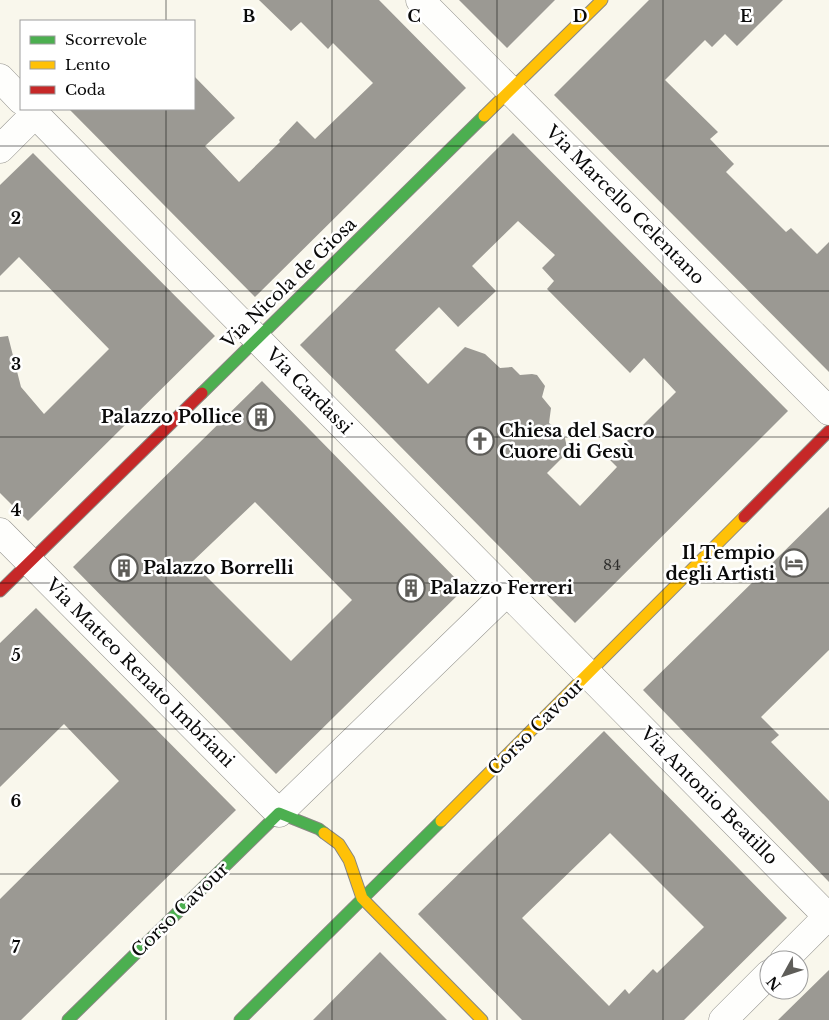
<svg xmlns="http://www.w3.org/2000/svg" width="829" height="1020" viewBox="0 0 829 1020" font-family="'Libre Baskerville',serif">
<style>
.building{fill:#9b9993;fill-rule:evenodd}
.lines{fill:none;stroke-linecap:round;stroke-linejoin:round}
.street-casing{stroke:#92918c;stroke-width:29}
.fast-casing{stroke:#888782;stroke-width:13}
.slow-casing{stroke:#888782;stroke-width:13}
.jam-casing{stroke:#888782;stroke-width:13}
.street{stroke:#fefefc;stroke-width:28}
.fast{stroke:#4caf50;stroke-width:11}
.slow{stroke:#ffc107;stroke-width:11}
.jam{stroke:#c62828;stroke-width:11}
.grid{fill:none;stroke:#0a0a0a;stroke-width:1;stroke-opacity:0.55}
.labels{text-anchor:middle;stroke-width:5;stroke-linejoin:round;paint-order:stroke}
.number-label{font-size:15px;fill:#2e2e2c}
.street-label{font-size:18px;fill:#0a0a0a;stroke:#fff}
.poi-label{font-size:18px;font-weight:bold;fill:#0a0a0a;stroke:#fff;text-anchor:start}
.grid-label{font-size:16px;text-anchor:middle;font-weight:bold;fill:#0a0a0a;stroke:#fff;stroke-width:5;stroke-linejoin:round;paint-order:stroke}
</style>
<rect width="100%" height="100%" fill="#f9f7ec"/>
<!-- building -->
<path class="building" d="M 259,0 L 379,0 L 466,88 L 255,297 L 69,109 L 194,109 L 194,76 L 235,118 L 205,146 L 239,182 L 280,142 L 279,140 L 297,121 L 315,139 L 373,83 L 333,43 L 328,49 L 301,22 L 291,31 Z
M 459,0 L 555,0 L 507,48 Z
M 649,0 L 783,0 L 737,46 L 725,34 L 712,47 L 705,40 L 665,80 L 718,132 L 710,139 L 734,164 L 726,172 L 786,232 L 791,228 L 817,254 L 829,242 L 829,372 L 554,95 Z
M 513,133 L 788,411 L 575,623 L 300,345 ZM 518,221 L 555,255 L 542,268 L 554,281 L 547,289 L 630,373 L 644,358 L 676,392 L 609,459 L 617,467 L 580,506 L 547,473 L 568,452 L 564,434 L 549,423 L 551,408 L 542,397 L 545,386 L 537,375 L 532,374 L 520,375 L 512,367 L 500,368 L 485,354 L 465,347 L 428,384 L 395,350 L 439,307 L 458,327 L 496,291 L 472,266 Z
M 33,153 L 215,336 L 28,521 L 0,493 L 0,337 L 8,336 L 21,387 L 44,414 L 109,349 L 19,257 L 0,276 L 0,185 Z
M 262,381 L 465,588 L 276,774 L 73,567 ZM 255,502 L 352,600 L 291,661 L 192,562 Z
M 829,507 L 829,650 L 761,717 L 779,735 L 771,742 L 829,801 L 829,882 L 643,690 Z
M 36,608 L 236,810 L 21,1020 L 0,1020 L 0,899 L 119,781 L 64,724 L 0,787 L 0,643 Z
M 604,731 L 787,918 L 684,1020 L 522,1020 L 418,914 ZM 610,833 L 704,927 L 657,973 L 653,969 L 629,994 L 625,989 L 609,1006 L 522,918 Z
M 380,952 L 447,1020 L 313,1020 Z
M 829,970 L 829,1020 L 778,1020 Z"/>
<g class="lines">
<!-- street casing -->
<g class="street-casing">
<path id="street" d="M 420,0 L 829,411
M 0,78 L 21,100
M 30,109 L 829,918
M 0,149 L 35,114
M 0,532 L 279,813 L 507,592
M 784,960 L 829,915
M 723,1020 L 769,974"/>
</g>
<!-- fast casing -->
<g class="fast-casing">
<path id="fast" d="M 202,393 L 484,116
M 68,1020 L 279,813 L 319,829 L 324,833
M 240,1020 L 441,821"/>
</g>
<!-- slow casing -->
<g class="slow-casing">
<path id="slow" d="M 484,116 L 602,0
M 441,821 L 744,517
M 324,833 L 339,844 L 349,860 L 362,898 L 482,1020"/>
</g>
<!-- jam casing -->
<g class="jam-casing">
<path id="jam" d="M 744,517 L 829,431
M 0,591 L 202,393"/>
</g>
<!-- street -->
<use href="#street" class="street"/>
<!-- fast -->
<use href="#fast" class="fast"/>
<!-- slow -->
<use href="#slow" class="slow"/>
<!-- jam -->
<use href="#jam" class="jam"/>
</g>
<!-- grid -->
<path class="grid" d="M 166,0 L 166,21M 332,0 L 332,1020M 497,0 L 497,1020M 663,0 L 663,1020M 166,109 L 166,1020M 0,146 L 829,146M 0,291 L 829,291M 0,437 L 829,437M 0,583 L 829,583M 0,729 L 829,729M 0,874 L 829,874"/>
<!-- icons -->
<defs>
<g id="building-ring" transform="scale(1.4375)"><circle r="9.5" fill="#fff" stroke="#5e5d59" stroke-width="1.5"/><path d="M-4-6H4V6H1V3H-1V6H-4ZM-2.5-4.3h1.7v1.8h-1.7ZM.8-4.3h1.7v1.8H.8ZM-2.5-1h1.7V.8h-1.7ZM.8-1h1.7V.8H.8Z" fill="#5e5d59"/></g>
<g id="church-ring" transform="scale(1.4375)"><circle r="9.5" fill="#fff" stroke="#5e5d59" stroke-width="1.5"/><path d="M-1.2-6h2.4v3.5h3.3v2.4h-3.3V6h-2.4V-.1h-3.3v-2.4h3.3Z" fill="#5e5d59"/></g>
<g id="hotel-ring" transform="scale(1.4375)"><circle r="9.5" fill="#fff" stroke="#5e5d59" stroke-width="1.5"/><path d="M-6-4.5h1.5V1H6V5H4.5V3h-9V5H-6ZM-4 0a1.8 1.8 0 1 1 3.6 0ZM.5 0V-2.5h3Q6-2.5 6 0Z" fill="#5e5d59"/></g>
</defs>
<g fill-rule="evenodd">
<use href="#building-ring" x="261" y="417"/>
<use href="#church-ring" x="480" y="441"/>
<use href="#hotel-ring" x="794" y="563"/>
<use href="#building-ring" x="124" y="568"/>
<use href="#building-ring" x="411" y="588"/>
</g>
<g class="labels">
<!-- number labels -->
<g class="number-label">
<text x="612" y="570">84</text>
</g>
<!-- street labels -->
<g class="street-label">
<text transform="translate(625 205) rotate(45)" y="6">Via Marcello Celentano</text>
<text transform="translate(289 283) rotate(-44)" y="6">Via Nicola de Giosa</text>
<text transform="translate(309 391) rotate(45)" y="6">Via Cardassi</text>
<text transform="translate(140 673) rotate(45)" y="6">Via Matteo Renato Imbriani</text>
<text transform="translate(536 727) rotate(-45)" y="6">Corso Cavour</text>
<text transform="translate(709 796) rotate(45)" y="6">Via Antonio Beatillo</text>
<text transform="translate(180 910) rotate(-44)" y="6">Corso Cavour</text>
</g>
<!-- poi labels -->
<g class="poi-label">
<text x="242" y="423" text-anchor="end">Palazzo Pollice</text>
<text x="499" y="437">Chiesa del Sacro<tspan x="499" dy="21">Cuore di Gesù</tspan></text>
<text x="775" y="559" text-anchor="end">Il Tempio<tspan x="775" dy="21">degli Artisti</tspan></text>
<text x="143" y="574">Palazzo Borrelli</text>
<text x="430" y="594">Palazzo Ferreri</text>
</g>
</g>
<g class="grid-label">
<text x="249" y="22">B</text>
<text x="414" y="22">C</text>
<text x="580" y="22">D</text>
<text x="746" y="22">E</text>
<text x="16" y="224">2</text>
<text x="16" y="370">3</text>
<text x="16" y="516">4</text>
<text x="16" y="661">5</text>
<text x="16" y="807">6</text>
<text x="16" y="953">7</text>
</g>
<!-- legend -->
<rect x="20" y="20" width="175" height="90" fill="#ffffff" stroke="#9d9d9d"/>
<rect x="30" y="36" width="25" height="8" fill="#4caf50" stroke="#9d9d9d"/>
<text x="65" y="45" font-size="15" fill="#0a0a0a">Scorrevole</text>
<rect x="30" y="61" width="25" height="8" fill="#ffc107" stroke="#9d9d9d"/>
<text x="65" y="70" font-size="15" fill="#0a0a0a">Lento</text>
<rect x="30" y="86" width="25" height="8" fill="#c62828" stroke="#9d9d9d"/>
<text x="65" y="95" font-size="15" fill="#0a0a0a">Coda</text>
<!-- north arrow -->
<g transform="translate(784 975) rotate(230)"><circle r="24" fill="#ffffff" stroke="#9d9d9d"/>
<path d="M0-4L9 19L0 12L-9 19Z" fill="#5e5d59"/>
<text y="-8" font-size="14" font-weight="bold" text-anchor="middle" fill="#0a0a0a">N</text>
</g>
</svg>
